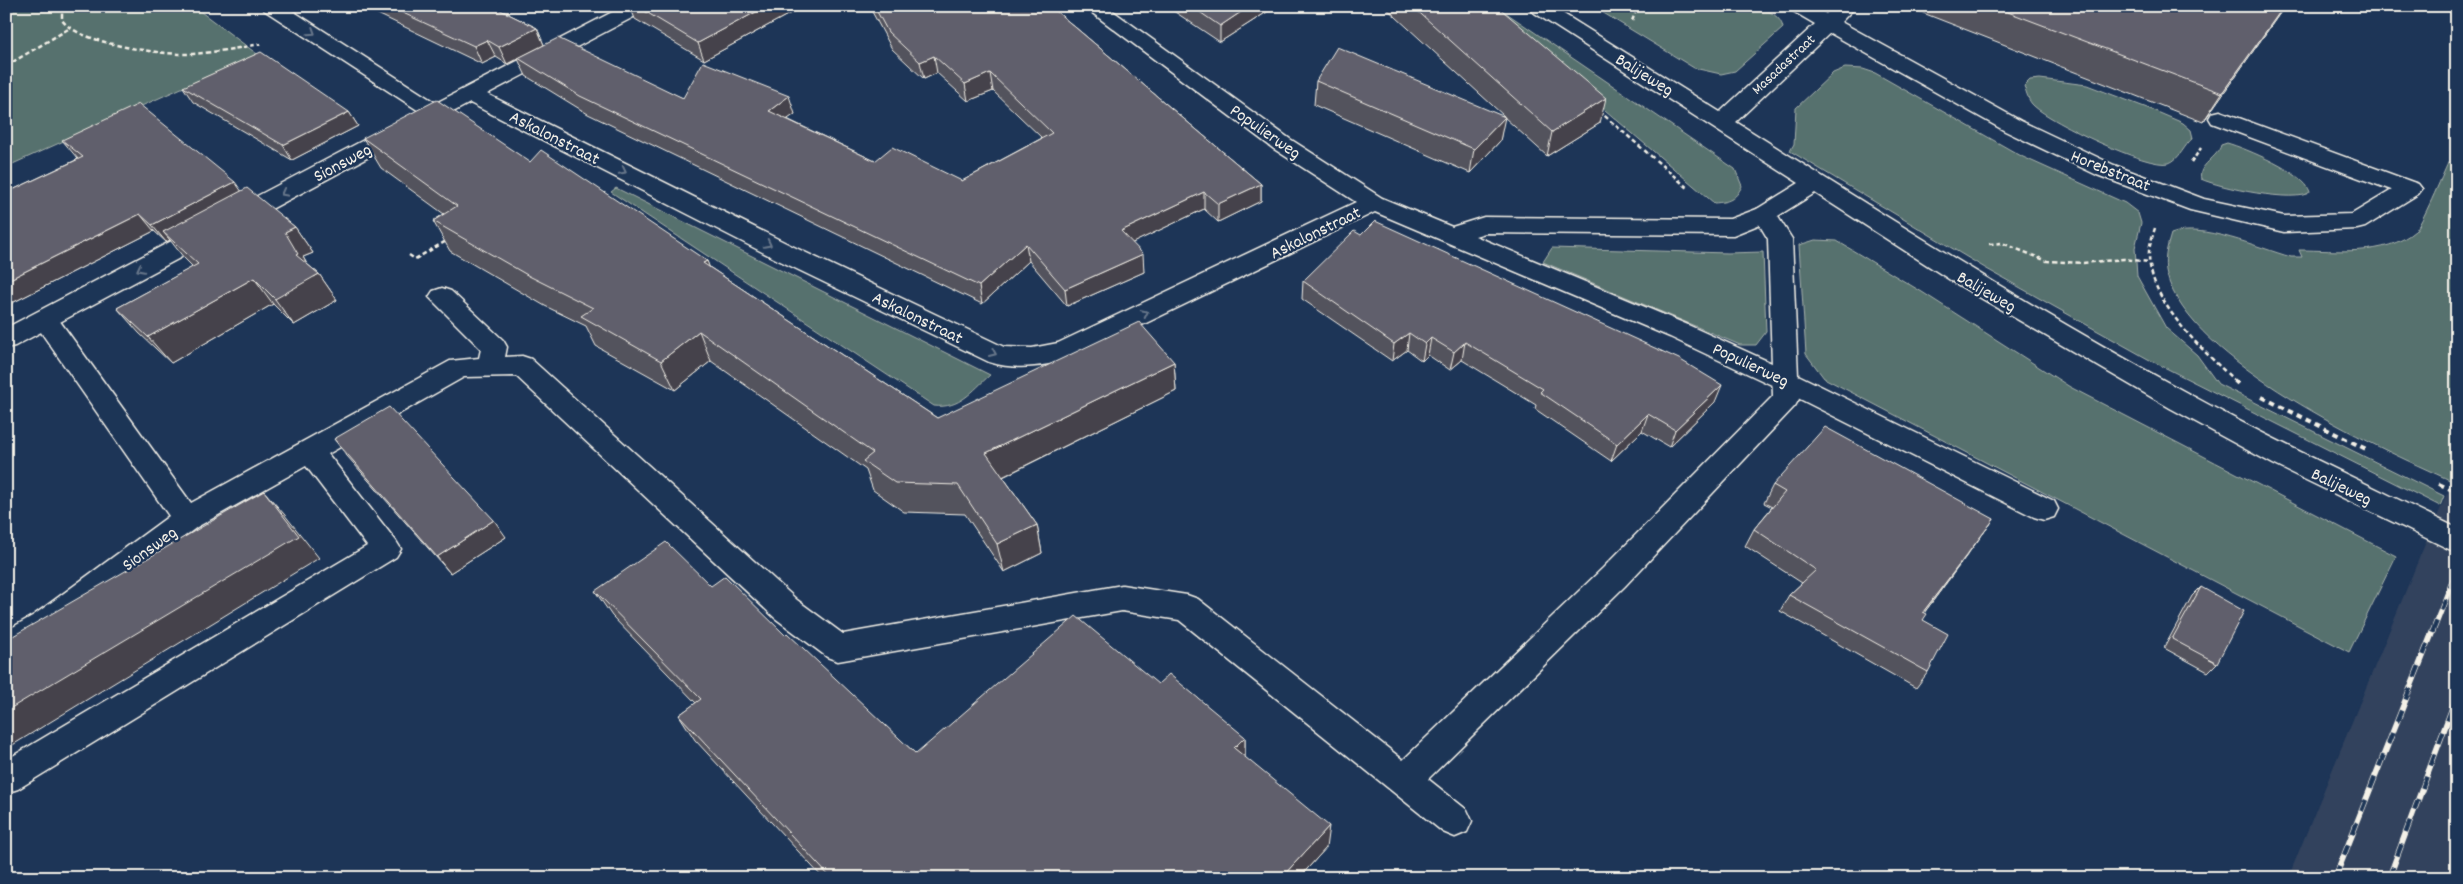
<svg xmlns="http://www.w3.org/2000/svg" width="2463" height="884" viewBox="0 0 2463 884" font-family="Dekko,sans-serif">
<style>
.built{fill:#31425d}
.green{fill:#57716e;stroke:#a6b1ab}
.lines{fill:none;stroke-linecap:round;stroke-linejoin:round}
.service-casing{stroke:#f4f1e8;stroke-width:3}
.minor-casing{stroke:#f4f1e8;stroke-width:3}
.path-far1{stroke:#f4f1e8;stroke-width:2.5;stroke-dasharray:4.5 3;stroke-linecap:butt}
.path{stroke:#f4f1e8;stroke-width:4;stroke-dasharray:5.5 4.5;stroke-linecap:butt}
.service{fill:#1d3557;fill-rule:evenodd}
.minor{fill:#1d3557;fill-rule:evenodd}
.rail-casing{stroke:#f4f1e8;stroke-width:6}
.rail{stroke:#1d3557;stroke-width:4.5;stroke-dasharray:12;stroke-linecap:butt}
.wall{fill:#53525d;stroke:#f4f1e8}
.shaded-wall{fill:#44424c;stroke:#f4f1e8}
.building{fill:#615f6c;stroke:#f4f1e8}
.oneway{stroke:#68778a}
.labels{text-anchor:middle;stroke-width:4.5;stroke-linejoin:round;paint-order:stroke}
.far-street-label{font-size:15px;fill:#f4f1e8;stroke:#1d3557}
.street-label{font-size:18px;fill:#f4f1e8;stroke:#1d3557}
</style>
<rect width="100%" height="100%" fill="#1d3557"/>
<filter id="ink" filterUnits="userSpaceOnUse"><feTurbulence type="fractalNoise" baseFrequency=".02" numOctaves="2"/><feDisplacementMap in="SourceGraphic" scale="10" xChannelSelector="R" yChannelSelector="G"/><feConvolveMatrix kernelMatrix="1 2 1 2 8 2 1 2 1" color-interpolation-filters="sRGB"/></filter>
<g filter="url(#ink)">
<!-- built -->
<path class="built" d="M 2457,471 L 2457,878 L 2288,878 L 2420,556 Z"/>
<!-- green -->
<path class="green" d="M 6,6 L 193,6 L 257,54 L 6,167 Z
M 1483,6 L 1496,6 L 1735,169 L 1742,186 C 1735,200 1729,202 1714,203 Z
M 1592,6 L 1760,6 C 1769,12 1781,16 1783,28 L 1735,71 L 1721,74 L 1694,68 Z
M 1845,68 L 1863,69 L 1875,73 L 2023,157 L 2125,203 L 2138,213 L 2141,223 L 2135,248 L 2137,276 L 2166,328 L 2197,355 L 2218,384 L 2444,496 L 2440,506 L 2148,359 L 1985,268 L 1790,151 L 1794,144 L 1796,108 L 1833,73 Z
M 2040,79 L 2087,85 L 2155,111 L 2183,123 L 2191,130 L 2193,138 C 2184,145 2180,159 2169,163 C 2148,169 2051,122 2034,106 C 2028,101 2027,93 2024,86 L 2030,80 Z
M 2227,143 C 2245,148 2305,173 2310,192 C 2296,204 2218,187 2201,179 C 2197,165 2218,158 2221,145 Z
M 2448,163 L 2455,165 L 2457,163 L 2457,471 L 2452,481 C 2376,447 2189,361 2167,275 C 2163,261 2167,247 2171,234 C 2201,222 2259,248 2291,257 L 2302,257 L 2299,250 C 2336,250 2385,257 2415,231 C 2421,226 2443,174 2448,163 Z
M 616,188 L 990,375 C 972,391 960,409 934,406 L 614,194 L 611,192 Z
M 1815,240 L 1837,241 L 1922,292 L 2070,387 L 2396,556 L 2349,652 L 1824,378 L 1806,354 L 1799,245 Z
M 1552,248 L 1728,253 L 1763,252 L 1766,332 L 1756,345 L 1740,345 L 1543,262 Z"/>
<g class="lines">
<!-- service casing -->
<g class="service-casing">
<path id="service" d="M 2220,111 L 2418,184 L 2422,189 L 2418,194 L 2410,196 L 2402,194 L 2212,123 L 2209,118 L 2212,113 Z
M 1765,206 L 1773,209 L 1792,239 L 1799,399 L 1795,406 L 1625,586 L 1428,779 L 1467,810 L 1472,821 L 1467,832 L 1455,837 L 1443,832 L 1179,620 L 1122,611 L 838,661 L 827,657 L 775,618 L 516,376 L 464,377 L 328,454 L 396,541 L 401,549 L 396,557 L 18,789 L 6,793 L 6,760 L 367,546 L 306,466 L 197,527 L 56,633 L 17,656 L 6,660 L 6,631 L 34,615 L 169,516 L 36,325 L 32,319 L 36,313 L 45,310 L 54,313 L 191,503 L 450,361 L 479,358 L 481,349 L 429,297 L 433,291 L 442,288 L 451,291 L 503,340 L 507,347 L 505,357 L 522,356 L 531,359 L 797,600 L 843,634 L 1122,585 L 1187,595 L 1198,599 L 1403,760 L 1603,568 L 1773,396 L 1768,239 L 1753,214 L 1757,209 Z"/>
</g>
<!-- minor casing -->
<g class="minor-casing">
<path id="minor" d="M 261,6 L 285,6 L 436,103 L 624,6 L 650,6 L 647,10 L 487,94 L 794,247 L 1004,347 L 1032,348 L 1058,343 L 1356,202 L 1274,149 L 1083,6 L 1106,6 L 1290,139 L 1382,198 L 1452,227 L 1484,217 L 1730,219 L 1757,209 L 1799,183 L 1530,10 L 1527,6 L 1551,6 L 1720,112 L 1815,24 L 1791,10 L 1788,6 L 1813,6 L 1826,14 L 1834,6 L 1856,6 L 1841,22 L 2021,121 L 2114,165 L 2204,199 L 2284,216 L 2352,214 L 2402,184 L 2410,182 L 2418,184 L 2422,189 L 2418,194 L 2365,227 L 2357,229 L 2284,232 L 2190,210 L 2097,175 L 2005,131 L 1830,33 L 1736,122 C 1885,216 2034,310 2189,394 C 2276,442 2367,484 2457,528 L 2457,553 L 2273,464 L 2170,408 L 1955,283 L 1815,193 L 1773,219 L 1733,235 L 1485,233 L 1475,236 L 1688,325 L 1794,373 L 2054,501 L 2058,509 L 2054,517 L 2044,520 L 2034,517 L 1776,387 L 1670,337 L 1375,212 L 1074,358 C 1045,366 1018,371 989,362 L 776,259 L 470,103 L 15,346 L 6,348 L 6,328 L 419,111 L 264,10 Z"/>
</g>
<!-- path-far1 -->
<path class="path-far1" d="M 62,6 L 62,20 C 77,43 162,55 189,54 C 213,53 237,48 261,44
M 1632,21 L 1636,11 L 1633,6
M 6,66 L 70,28
M 1599,111 L 1689,189
M 2191,163 L 2201,148
M 2155,228 C 2153,235 2150,243 2149,251 C 2147,301 2202,349 2235,381
M 1989,244 L 2002,243 L 2047,261 L 2083,263 L 2124,259 L 2150,262
M 409,255 L 415,259 L 448,240"/>
<!-- path -->
<path class="path" d="M 2234,380 L 2240,386
M 2262,397 L 2368,450
M 2439,484 L 2457,492"/>
<!-- service -->
<use href="#service" class="service"/>
<!-- minor -->
<use href="#minor" class="minor"/>
<!-- rail casing -->
<g class="rail-casing">
<path id="rail" d="M 2335,878 L 2457,570
M 2389,878 L 2457,695"/>
</g>
<!-- rail -->
<use href="#rail" class="rail"/>
</g>
<!-- wall -->
<path class="wall" d="M 361,6 L 492,6 L 537,28 L 544,45 L 683,98 L 795,114 L 787,119 L 875,161 L 962,181 L 1042,138 L 993,91 L 968,101 L 937,73 L 924,79 L 892,49 L 869,6 L 1050,6 L 1261,184 L 1261,201 L 1218,222 L 1204,209 L 1132,243 L 1144,272 L 1067,306 L 1029,261 L 982,304 L 588,114 L 526,76 L 518,59 L 507,64 L 496,57 L 482,64 Z
M 630,6 L 804,6 L 704,60 L 635,19 Z
M 1166,6 L 1273,6 L 1273,8 L 1220,42 Z
M 1384,6 L 1497,6 L 1600,123 L 1547,156 L 1504,117 L 1500,141 L 1470,173 L 1314,105 L 1316,81 L 1504,116 Z
M 1920,6 L 2285,6 L 2203,122 L 1918,11 Z
M 183,87 L 349,112 L 358,126 L 292,160 L 193,102 Z
M 363,138 L 530,162 L 707,261 L 709,267 L 937,418 L 1174,362 L 1176,391 L 1003,477 L 1037,525 L 1042,553 L 1004,572 L 965,514 L 904,512 L 873,490 L 866,470 L 711,361 L 675,390 L 596,346 L 586,326 L 545,306 L 450,251 L 433,221 L 444,214 L 381,168 Z
M 62,140 L 242,191 L 295,227 L 313,253 L 303,257 L 307,264 L 319,274 L 337,300 L 294,325 L 273,304 L 171,363 L 139,333 L 117,308 L 193,267 L 184,258 L 170,240 L 166,242 L 154,231 L 6,306 L 6,193 L 78,159 Z
M 1303,281 L 1715,402 L 1669,447 L 1642,431 L 1611,461 L 1535,409 L 1536,405 L 1462,360 L 1450,370 L 1428,355 L 1422,361 L 1407,350 L 1392,361 L 1302,299 Z
M 334,439 L 506,537 L 450,573 L 347,456 Z
M 1773,485 L 1994,519 L 1924,613 L 1923,620 L 1928,672 L 1916,688 L 1780,611 L 1789,595 L 1802,583 L 1745,546 L 1754,529 L 1772,507 L 1764,503 Z
M 711,586 L 785,635 L 916,754 L 1158,684 L 1245,737 L 1245,757 L 1326,848 L 1299,878 L 823,878 L 695,740 L 679,715 L 696,703 L 612,616 L 595,591 Z
M 2201,587 L 2217,663 L 2208,672 L 2164,648 L 2192,596 Z"/>
<!-- shaded-wall -->
<path class="shaded-wall" d="M 767,6 L 804,6 L 704,60 L 698,43 Z
M 1250,6 L 1273,6 L 1273,8 L 1220,42 L 1220,26 Z
M 2284,6 L 2285,6 L 2203,122 L 2222,93 Z
M 537,28 L 544,45 L 507,64 L 499,47 Z
M 487,40 L 496,57 L 482,64 L 474,46 Z
M 934,56 L 937,73 L 924,79 L 920,62 Z
M 990,73 L 993,91 L 968,101 L 965,84 Z
M 789,96 L 795,114 L 775,128 L 769,111 Z
M 1606,98 L 1600,123 L 1547,156 L 1552,132 Z
M 349,112 L 358,126 L 292,160 L 283,145 Z
M 1505,117 L 1500,141 L 1470,173 L 1474,149 Z
M 235,182 L 247,199 L 163,232 L 170,240 L 166,242 L 152,225 Z
M 1261,184 L 1261,201 L 1218,222 L 1218,204 Z
M 1204,192 L 1204,209 L 1122,248 L 1121,231 Z
M 140,214 L 154,231 L 6,306 L 6,281 Z
M 295,227 L 313,253 L 303,257 L 314,277 L 319,274 L 337,300 L 294,325 L 275,299 L 296,255 L 285,232 Z
M 1026,244 L 1029,261 L 982,304 L 979,286 Z
M 1143,254 L 1144,272 L 1067,306 L 1065,289 Z
M 707,261 L 719,291 L 703,263 Z
M 254,278 L 273,304 L 171,363 L 148,337 Z
M 699,331 L 711,361 L 675,390 L 661,361 Z
M 1409,333 L 1407,350 L 1392,361 L 1394,344 Z
M 1431,338 L 1428,355 L 1422,361 L 1425,344 Z
M 1465,342 L 1462,360 L 1450,370 L 1454,352 Z
M 1174,362 L 1176,391 L 992,482 L 986,453 Z
M 1722,385 L 1715,402 L 1669,447 L 1675,430 Z
M 1648,414 L 1642,431 L 1611,461 L 1617,444 Z
M 264,491 L 284,514 L 319,558 L 6,749 L 6,711 Z
M 1994,519 L 1981,536 L 1912,629 L 1923,612 Z
M 494,520 L 506,537 L 450,573 L 437,557 Z
M 1037,525 L 1042,553 L 1004,572 L 997,544 Z
M 1245,737 L 1245,760 L 1234,748 Z
M 1329,826 L 1326,848 L 1299,878 L 1281,878 Z"/>
<!-- building -->
<path class="building" d="M 388,6 L 492,6 L 537,28 L 499,47 L 487,40 L 474,46 Z
M 636,6 L 767,6 L 698,43 Z
M 874,6 L 1050,6 L 1261,184 L 1218,204 L 1204,192 L 1121,231 L 1143,254 L 1065,289 L 1026,244 L 979,286 L 580,96 L 518,58 L 558,38 L 683,98 L 703,62 L 789,96 L 769,111 L 875,161 L 892,147 L 962,181 L 1052,133 L 990,73 L 965,84 L 934,56 L 920,62 L 888,32 Z
M 1191,6 L 1250,6 L 1220,26 Z
M 1412,6 L 1497,6 L 1606,98 L 1552,132 Z
M 1992,6 L 2284,6 L 2222,93 Z
M 1337,47 L 1505,117 L 1474,149 L 1316,81 Z
M 261,52 L 349,112 L 283,145 L 183,87 Z
M 437,100 L 530,162 L 541,150 L 707,261 L 703,263 L 937,418 L 1139,322 L 1174,362 L 986,453 L 1037,525 L 997,544 L 958,485 L 895,483 L 863,461 L 873,453 L 699,331 L 661,361 L 581,316 L 593,308 L 529,276 L 433,221 L 457,206 L 363,138 Z
M 139,104 L 235,182 L 152,225 L 140,214 L 6,281 L 6,193 L 83,157 L 62,140 Z
M 247,188 L 295,227 L 285,232 L 298,254 L 296,255 L 319,274 L 275,299 L 254,278 L 148,337 L 117,308 L 198,264 L 163,232 Z
M 1375,221 L 1679,359 L 1722,385 L 1675,430 L 1648,414 L 1617,444 L 1540,392 L 1543,389 L 1465,342 L 1454,352 L 1431,338 L 1425,344 L 1409,333 L 1394,344 L 1303,281 L 1354,231 L 1361,235 Z
M 389,407 L 494,520 L 437,557 L 334,439 Z
M 1825,427 L 1994,519 L 1923,612 L 1927,614 L 1923,620 L 1948,634 L 1928,672 L 1789,595 L 1816,570 L 1754,529 L 1785,492 L 1773,485 Z
M 264,491 L 299,536 L 6,711 L 6,640 Z
M 666,542 L 711,586 L 725,576 L 785,635 L 787,633 L 916,754 L 1076,616 L 1158,684 L 1169,674 L 1245,737 L 1234,748 L 1329,826 L 1281,878 L 831,878 L 679,715 L 701,699 L 595,591 Z
M 2201,587 L 2244,611 L 2217,663 L 2172,639 Z"/>
<!-- one-way arrows -->
<defs><path id="oneway-chevron" d="M-2-3.5L2.5 0L-2 3.5" fill="none" stroke-width="1.6" stroke-linecap="round" stroke-linejoin="round" transform="scale(1.25)"/></defs>
<g class="oneway">
<use href="#oneway-chevron" transform="translate(312 32) rotate(33)"/>
<use href="#oneway-chevron" transform="translate(623 171) rotate(27)"/>
<use href="#oneway-chevron" transform="translate(284 193) rotate(152)"/>
<use href="#oneway-chevron" transform="translate(768 244) rotate(27)"/>
<use href="#oneway-chevron" transform="translate(140 269) rotate(152)"/>
<use href="#oneway-chevron" transform="translate(1145 313) rotate(-26)"/>
<use href="#oneway-chevron" transform="translate(993 353) rotate(24)"/>
</g>
</g>
<g class="labels">
<!-- far-street labels -->
<g class="far-street-label">
<text transform="translate(1783 64) rotate(-43)" y="5">Masadastraat</text>
</g>
<!-- street labels -->
<g class="street-label">
<text transform="translate(1645 74) rotate(32)" y="6">Balijeweg</text>
<text transform="translate(1266 131) rotate(35)" y="6">Populierweg</text>
<text transform="translate(555 137) rotate(27)" y="6">Askalonstraat</text>
<text transform="translate(342 162) rotate(-28)" y="6">Sionsweg</text>
<text transform="translate(2111 170) rotate(22)" y="6">Horebstraat</text>
<text transform="translate(1315 232) rotate(-26)" y="6">Askalonstraat</text>
<text transform="translate(1987 291) rotate(30)" y="6">Balijeweg</text>
<text transform="translate(918 317) rotate(26)" y="6">Askalonstraat</text>
<text transform="translate(1751 364) rotate(25)" y="6">Populierweg</text>
<text transform="translate(2342 486) rotate(26)" y="6">Balijeweg</text>
<text transform="translate(149 548) rotate(-36)" y="6">Sionsweg</text>
</g>
</g>
<!-- margin -->
<rect width="2463" height="884" fill="none" stroke="#1d3557" stroke-width="25"/>
<rect x="12" y="12" width="2438" height="859" fill="none" stroke="#f4f1e8" stroke-width="2" filter="url(#ink)"/>
</svg>
